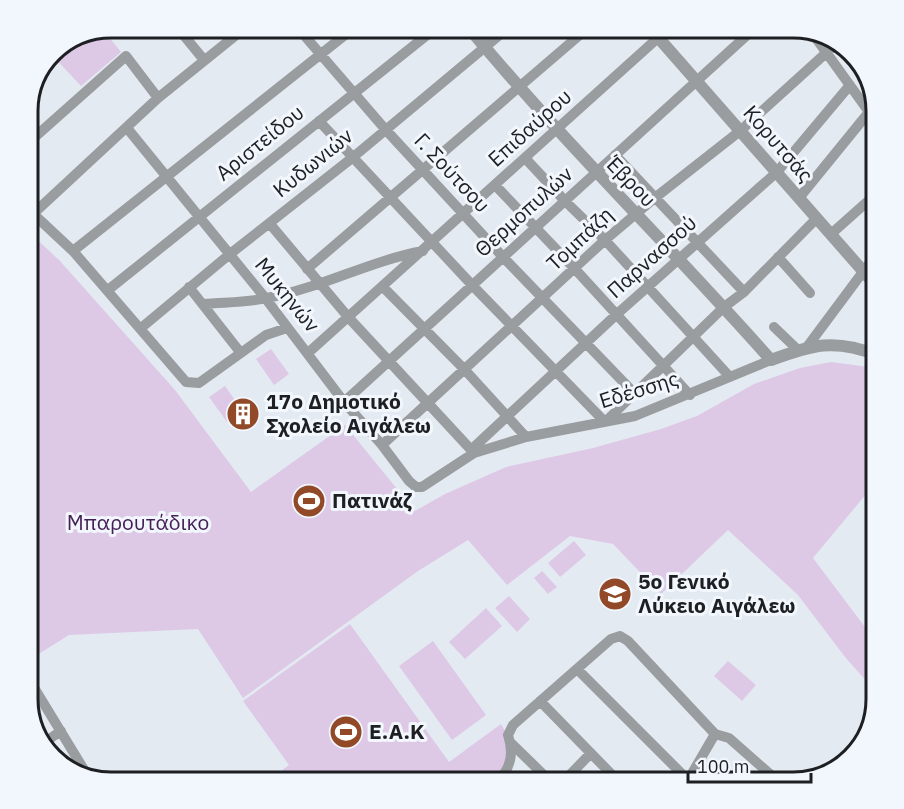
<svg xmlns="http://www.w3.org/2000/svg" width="904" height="809" viewBox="0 0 904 809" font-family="'IBM Plex Sans',sans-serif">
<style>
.green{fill:#ddc9e6}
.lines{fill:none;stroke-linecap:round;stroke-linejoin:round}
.minor{stroke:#999d9f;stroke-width:10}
.tertiary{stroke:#999d9f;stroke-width:12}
.labels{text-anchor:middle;stroke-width:6;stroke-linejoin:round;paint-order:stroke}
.street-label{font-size:21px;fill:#1d1f22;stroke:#f2f7fd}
.poi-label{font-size:21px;font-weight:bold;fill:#1d1f22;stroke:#f2f7fd;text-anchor:start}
.park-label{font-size:21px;fill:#461e56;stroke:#f2f7fd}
.rim{fill:none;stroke:#1d1f22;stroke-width:3}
</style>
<rect width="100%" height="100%" fill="#e4eaf2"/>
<!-- green -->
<path class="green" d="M 103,30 L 121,52 L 81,86 L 52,55 L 55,48 Z
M 27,230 L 60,261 L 175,390 L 251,492 L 345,425 L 415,511 L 445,494 L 506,467 L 593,448 L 661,429 L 697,416 L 754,384 L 800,368 L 831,362 L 877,368 L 877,481 L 813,558 L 877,643 L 877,693 L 845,657 L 798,595 L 728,530 L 661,594 L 613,544 L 570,536 L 507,585 L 468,540 L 418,571 L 243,698 L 198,629 L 69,635 L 29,660 L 27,656 Z
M 271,349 L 289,374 L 274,385 L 256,359 Z
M 225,386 L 242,410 L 227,422 L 209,397 Z
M 574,541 L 586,555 L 560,577 L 548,563 Z
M 542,571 L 557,587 L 548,594 L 534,578 Z
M 509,596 L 530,619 L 517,632 L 495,608 Z
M 486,608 L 502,626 L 465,659 L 449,642 Z
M 350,624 L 449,762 L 501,724 C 510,737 511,761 500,772 C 496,776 491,779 487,782 L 267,782 L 289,765 L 243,701 Z
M 433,641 L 486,715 L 452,740 L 399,666 Z
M 728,661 L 756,685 L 742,701 L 714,676 Z"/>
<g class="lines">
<!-- minor -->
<path class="minor" d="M 177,27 L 204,60
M 297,27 L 385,129 L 503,257 L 634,393
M 813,34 L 877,123
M 319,121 L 472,285 L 605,422 L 724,307 L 744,292 L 817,218
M 127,128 L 266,299 L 344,402 L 382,445 L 409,481 L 416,487 L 422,487 L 474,453 L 526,437 L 635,416 L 771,360
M 27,144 L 126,56 L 158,98
M 615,155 L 744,292
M 525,158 L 565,201 L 605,240 L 730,377
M 495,185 L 575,269 L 690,395
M 799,198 L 869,112
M 27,208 L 73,251 L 186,382 L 199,383 L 266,335 L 287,328
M 33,214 L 158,98 L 246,27
M 270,224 L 349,318 L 474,453
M 831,234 L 877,193
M 73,251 L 355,27
M 778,257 L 810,293
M 307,269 L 589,27
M 189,287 L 240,352
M 383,287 L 465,370 L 526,437
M 108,290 L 437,27
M 203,304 C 224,302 247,303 267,298 C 321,288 369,261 423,251
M 774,327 L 798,350
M 141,328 L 230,254 L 352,158 L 509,27
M 807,347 L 877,253
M 308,353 L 670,27
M 344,402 L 756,27
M 382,445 L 605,240 L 656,197 L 740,131 L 836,44
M 472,449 L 617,314 L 777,172 L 850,85
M 577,669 L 690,782
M 27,676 L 86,773
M 540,701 L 619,782
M 45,742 L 61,731
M 511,743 L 551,782
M 507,772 L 515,782
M 496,782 C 511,770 514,753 508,735 L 513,725 L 611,639 L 620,636 L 628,641 L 715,734 L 729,738 L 779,782
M 563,782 L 591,753
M 687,782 L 715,734"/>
<!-- tertiary -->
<path class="tertiary" d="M 468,27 C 564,143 671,247 771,360 C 812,345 834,338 877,355
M 649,27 L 877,287"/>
</g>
<!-- icons -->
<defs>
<g id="building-disc" transform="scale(1.725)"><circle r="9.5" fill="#914927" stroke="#f2f7fd"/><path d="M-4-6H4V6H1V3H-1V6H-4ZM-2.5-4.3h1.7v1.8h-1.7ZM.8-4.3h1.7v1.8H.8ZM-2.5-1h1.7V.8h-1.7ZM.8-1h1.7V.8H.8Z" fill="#fff"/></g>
<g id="stadium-disc" transform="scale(1.725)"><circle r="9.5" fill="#914927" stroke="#f2f7fd"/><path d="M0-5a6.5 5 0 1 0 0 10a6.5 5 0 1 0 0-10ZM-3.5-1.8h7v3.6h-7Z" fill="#fff"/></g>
<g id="school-disc" transform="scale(1.725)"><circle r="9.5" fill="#914927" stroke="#f2f7fd"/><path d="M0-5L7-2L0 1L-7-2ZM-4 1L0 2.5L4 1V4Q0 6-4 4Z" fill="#fff"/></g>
</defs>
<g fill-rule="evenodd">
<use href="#building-disc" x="243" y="414"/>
<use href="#stadium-disc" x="309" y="501"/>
<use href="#school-disc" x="615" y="594"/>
<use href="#stadium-disc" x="346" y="732"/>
</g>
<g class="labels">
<!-- street labels -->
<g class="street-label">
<text transform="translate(530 128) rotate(-42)" y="7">Επιδαύρου</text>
<text transform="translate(260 143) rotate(-39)" y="7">Αριστείδου</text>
<text transform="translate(778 144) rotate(49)" y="7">Κορυτσάς</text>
<text transform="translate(313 163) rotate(-39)" y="7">Κυδωνιών</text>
<text transform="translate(452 173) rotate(47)" y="7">Γ. Σούτσου</text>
<text transform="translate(631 182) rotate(46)" y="7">Έβρου</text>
<text transform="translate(524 212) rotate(-42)" y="7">Θερμοπυλών</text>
<text transform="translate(580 239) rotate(-43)" y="7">Τομπάζη</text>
<text transform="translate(652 257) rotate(-42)" y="7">Παρνασσού</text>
<text transform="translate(287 295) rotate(51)" y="7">Μυκηνών</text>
<text transform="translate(639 390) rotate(-17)" y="7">Εδέσσης</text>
</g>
<!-- poi labels -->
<g class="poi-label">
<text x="266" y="409">17o Δημοτικό<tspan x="266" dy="24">Σχολείο Αιγάλεω</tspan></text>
<text x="332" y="508">Πατινάζ</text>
<text x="638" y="589">5ο Γενικό<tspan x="638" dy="24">Λύκειο Αιγάλεω</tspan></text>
<text x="369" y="739">E.A.K</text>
</g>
<!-- park labels -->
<g class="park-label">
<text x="138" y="530">Μπαρουτάδικο</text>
</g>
</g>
<!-- crop -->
<path d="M0 0H904V809H0ZM111 38H793A73 73 0 0 1 866 111V699A73 73 0 0 1 793 772H111A73 73 0 0 1 38 699V111A73 73 0 0 1 111 38Z" fill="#f2f7fd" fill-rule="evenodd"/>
<path class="rim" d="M111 38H793A73 73 0 0 1 866 111V699A73 73 0 0 1 793 772H111A73 73 0 0 1 38 699V111A73 73 0 0 1 111 38Z"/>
<!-- scale -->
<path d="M688 773v9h123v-9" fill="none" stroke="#1d1f22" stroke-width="3"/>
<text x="697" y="773" font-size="18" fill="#1d1f22" stroke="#f2f7fd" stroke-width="4.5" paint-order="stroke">100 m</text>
</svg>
